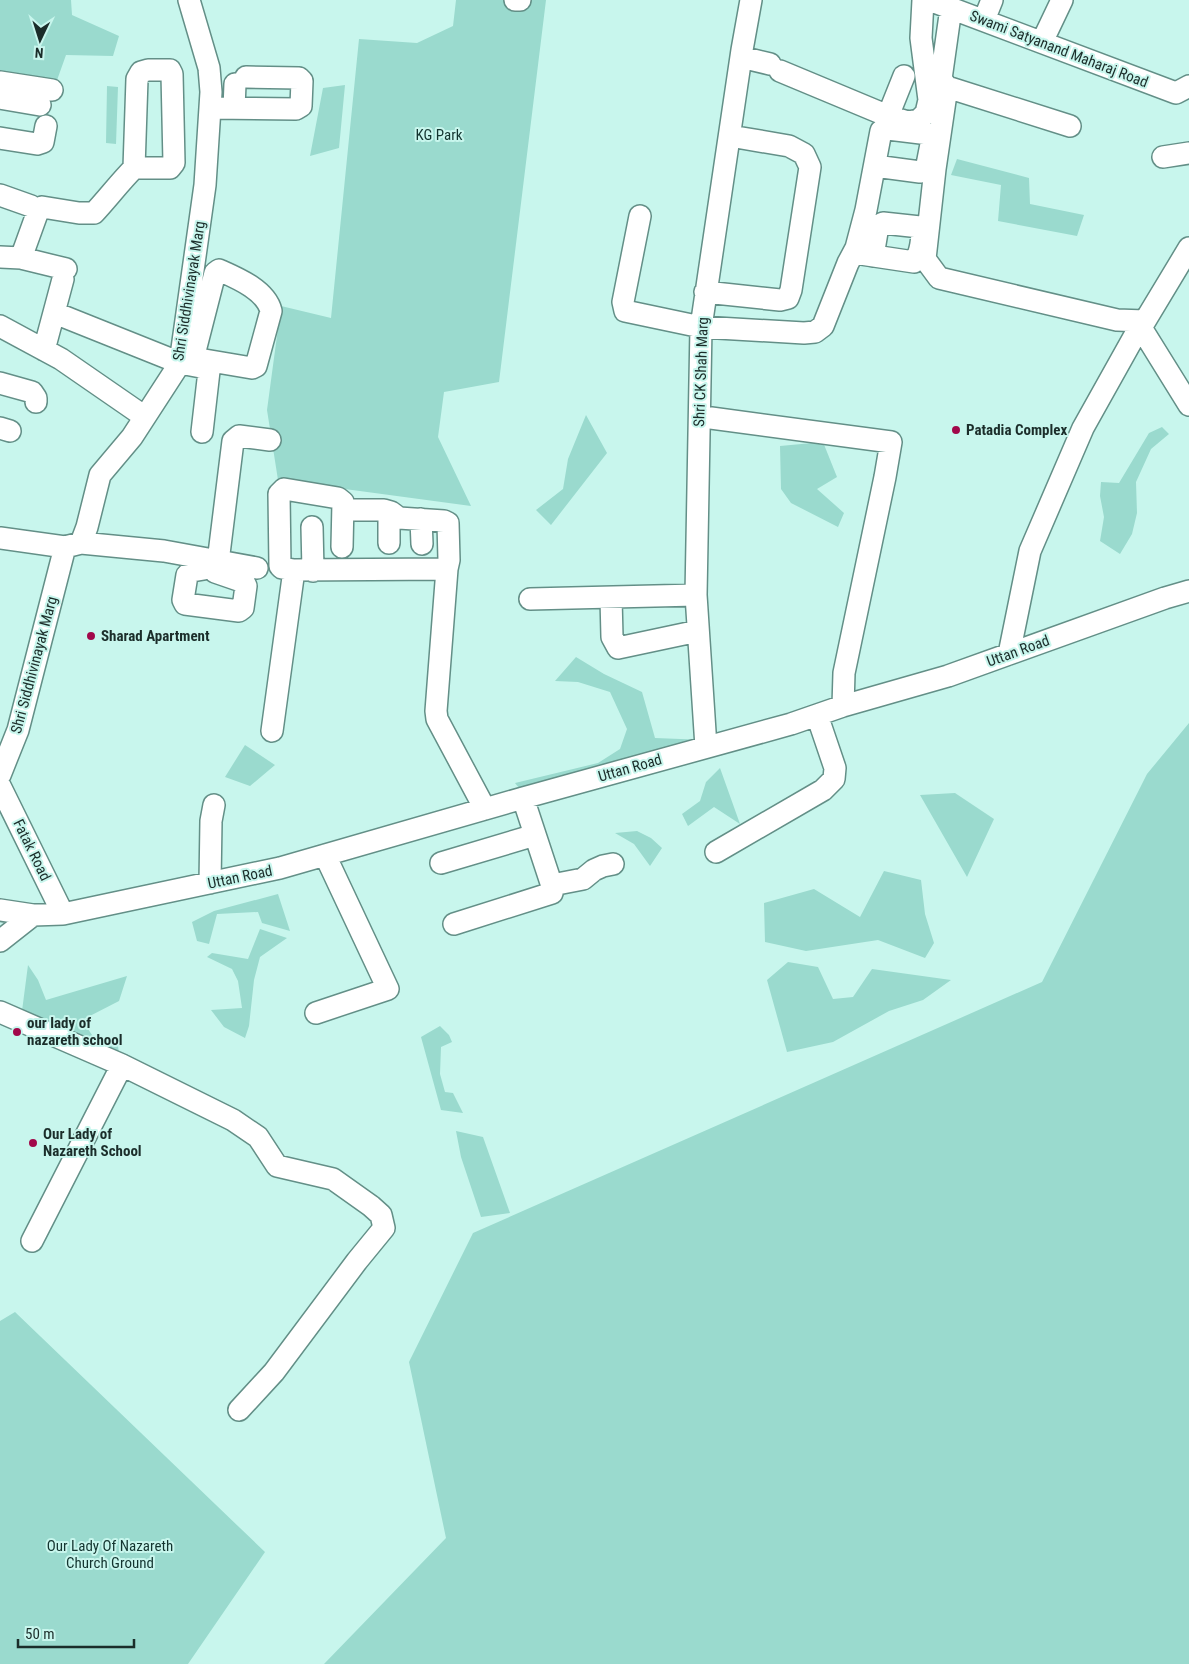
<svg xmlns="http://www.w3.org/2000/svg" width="1189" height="1664" viewBox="0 0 1189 1664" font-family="'Roboto Condensed',sans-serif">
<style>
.green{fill:#9adace}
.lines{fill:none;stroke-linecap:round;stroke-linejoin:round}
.minor-casing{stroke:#638f87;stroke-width:24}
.minor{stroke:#fff;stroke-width:21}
.poi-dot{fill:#a1084a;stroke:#c8f6ed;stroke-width:2}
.labels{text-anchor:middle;stroke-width:4;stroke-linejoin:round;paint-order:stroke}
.street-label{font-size:15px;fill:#1b2d2a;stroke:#c8f6ed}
.park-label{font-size:15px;fill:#13342f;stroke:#c8f6ed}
.poi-label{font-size:15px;font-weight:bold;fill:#1b2d2a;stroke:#c8f6ed;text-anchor:start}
</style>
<rect width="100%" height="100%" fill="#c8f6ed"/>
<!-- green -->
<path class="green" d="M 0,0 L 71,0 L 72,15 L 119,36 L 113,56 L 66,55 L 56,83 L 0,73 Z
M 456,0 L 546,0 L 499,382 L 444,392 L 438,437 L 471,506 L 278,480 L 267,410 L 281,306 L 331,318 L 359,39 L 417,43 L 453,26 Z
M 345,85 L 339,148 L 310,156 L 323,88 Z
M 107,86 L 118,87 L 116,144 L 106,143 Z
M 957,159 L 1029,178 L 1030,204 L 1084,215 L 1077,236 L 998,221 L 1001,185 L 951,175 Z
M 586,415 L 607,453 L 551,525 L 536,510 L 563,489 L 568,459 Z
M 1162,427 L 1169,434 L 1151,449 L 1136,482 L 1137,513 L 1132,534 L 1120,554 L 1100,541 L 1104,517 L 1100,496 L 1101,482 L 1119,483 L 1149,433 Z
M 823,442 L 837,477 L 817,489 L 844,513 L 838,527 L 791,503 L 781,489 L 780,446 Z
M 576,657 L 604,674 L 642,692 L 655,738 L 706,740 L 523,793 L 515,783 L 598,763 L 620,749 L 627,729 L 610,692 L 578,682 L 555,681 Z
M 1189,723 L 1189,1664 L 324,1664 L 446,1538 L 409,1362 L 473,1233 L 1042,982 L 1147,774 Z
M 245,745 L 275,765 L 250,786 L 225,777 Z
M 720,768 L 740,824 L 714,807 L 688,826 L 682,814 L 700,801 L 706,782 Z
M 955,793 L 994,819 L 967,877 L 920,795 Z
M 637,831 L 651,838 L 662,848 L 650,866 L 634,844 L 615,833 Z
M 884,871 L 921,880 L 925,914 L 934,943 L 925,958 L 878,940 L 806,951 L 765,942 L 764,903 L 814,889 L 860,917 Z
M 278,894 L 290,931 L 262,923 L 258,912 L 217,914 L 209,944 L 197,941 L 192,922 L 214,911 Z
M 260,929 L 287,938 L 260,957 L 254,980 L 249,1026 L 245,1038 L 224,1027 L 211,1010 L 242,1008 L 238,981 L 232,969 L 207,957 L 212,953 L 248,959 Z
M 788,962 L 818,967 L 833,999 L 853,997 L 872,969 L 951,980 L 923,1000 L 889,1011 L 833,1042 L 787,1052 L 767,980 Z
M 28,965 L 38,980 L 46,1000 L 127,976 L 119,1001 L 82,1020 L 96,1041 L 117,1038 L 119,1054 L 22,1011 Z
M 440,1026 L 449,1035 L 452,1042 L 441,1047 L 440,1074 L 445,1092 L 453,1093 L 463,1113 L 441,1110 L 421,1037 Z
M 456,1131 L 483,1137 L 510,1213 L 481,1217 L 461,1157 Z
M 15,1312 L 265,1552 L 188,1664 L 0,1664 L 0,1321 Z"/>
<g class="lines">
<!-- minor casing -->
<g class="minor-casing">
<path id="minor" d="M 515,0 L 520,0
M 929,0 L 1176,93 L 1189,86
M 951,8 L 941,79 L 947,87 L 935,169 L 925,259 L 939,278 L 1117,320 L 1145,321
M 984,20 L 992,0
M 1042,42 L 1062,0
M 741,57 L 770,64
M 780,71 L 888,116 L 908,122 L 919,120 L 926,113 L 929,100 L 921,38 L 923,0
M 0,82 L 52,90
M 947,87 L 1070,126
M 0,98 L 40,105
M 210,108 L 296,109 L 301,106 L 302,81 L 299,78 L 246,77
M 234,108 L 235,84
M 888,116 L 904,76
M 0,138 L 37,144 L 43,142 L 46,126
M 1163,157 L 1189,153
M 0,195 L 31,206 L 38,211
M 640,216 L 623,302 L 625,311 L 701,327 L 804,333 L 815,332 L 823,326 L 848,263 L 856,248 L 866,210 L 881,131 L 888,129 L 929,134 L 932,139 L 926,170 L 920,172 L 875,166
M 854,253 L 914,262 C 920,255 924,236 920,227 L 883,223 L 878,226 L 873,256
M 0,257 L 21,258 L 38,211 L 42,207 L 79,213 L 94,213 C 108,198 120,182 134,168 L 137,79 L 141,72 L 148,70 L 170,70 L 172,74 L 174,163 L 170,168 L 134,168
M 21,258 L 66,269
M 705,292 L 780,300 L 788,298 L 791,290 L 810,167 L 804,154 L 789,146 L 730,136
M 55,313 L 180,363 L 206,368 L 209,371 L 202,432
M 0,326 L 61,359 L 145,417
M 1140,326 L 1189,405
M 44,350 L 63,279
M 181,356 L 252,368 L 256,366 L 271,311 C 266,290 237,278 219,270 L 215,273 L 194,355
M 0,383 L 32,392 L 36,398 L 36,402
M 711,418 L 891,442 L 885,477 L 844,673 L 843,706
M 0,428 L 10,431
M 354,510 L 384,510 L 391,512 L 399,518 L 444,521 L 448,523 L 449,560 L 447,569
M 389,512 L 389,543
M 421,519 L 422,544
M 312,527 L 313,571
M 0,538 L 65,547 L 81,543 L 164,551 L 257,568
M 81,543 L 87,527 L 100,475 L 132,437 L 180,363 L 205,185 L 211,92 L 209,68 L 189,0
M 205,560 L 204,569 L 192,571 L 187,575 L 183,600 L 185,604 L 239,611 L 243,608 L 246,586 L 244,582 L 215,572
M 218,562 L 233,441 L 239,436 L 270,440
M 294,570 L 282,568 L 280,566 L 279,494 L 284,489 L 338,498 L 343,502 L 342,547
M 611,598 L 612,637 L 618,648 L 698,631
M 530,599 L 696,595
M 1009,654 L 1030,551 L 1083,428 L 1140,326 L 1145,321 L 1189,248
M 272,731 L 294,570 L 447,569 L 436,711 L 437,719 L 485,809
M 706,747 L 696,595 L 701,327 L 742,50 L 751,0
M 0,775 L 18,730 L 65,547
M 0,786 L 63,914
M 716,852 L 823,790 L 834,779 L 835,768 L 817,715
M 441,863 L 535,835
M 210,883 L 211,821 L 214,805
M 552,885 L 583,879 L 594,870 L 603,866 L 613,864
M 0,910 L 33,915
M 454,924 L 552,893 L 553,889 L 523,798
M 0,941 L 33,915 L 63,914 L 280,868 L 523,798 L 791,724 L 843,706 L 948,676 L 1165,598 L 1189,591
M 0,1012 L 122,1065 L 233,1120 L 258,1137 L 277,1166 L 333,1179 L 371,1206 L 381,1215 L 384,1228 L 357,1261 L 274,1372 L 239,1410
M 316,1013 L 388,989 L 325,855
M 32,1241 L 122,1065"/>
</g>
<!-- minor -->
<use href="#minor" class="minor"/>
</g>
<!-- markers -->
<g class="poi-dot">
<circle cx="956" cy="430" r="5"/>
<circle cx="91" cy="636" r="5"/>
<circle cx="17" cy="1032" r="5"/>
<circle cx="33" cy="1143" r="5"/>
</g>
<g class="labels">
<!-- street labels -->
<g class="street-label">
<text transform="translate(1059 49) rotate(21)" y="5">Swami Satyanand Maharaj Road</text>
<text transform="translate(189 291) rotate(-81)" y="5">Shri Siddhivinayak Marg</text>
<text transform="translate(701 372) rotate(-88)" y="5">Shri CK Shah Marg</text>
<text transform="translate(1018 651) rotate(-20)" y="5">Uttan Road</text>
<text transform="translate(34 665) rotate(-75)" y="5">Shri Siddhivinayak Marg</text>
<text transform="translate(630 768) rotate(-16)" y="5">Uttan Road</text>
<text transform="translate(32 850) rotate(64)" y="5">Fatak Road</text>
<text transform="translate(240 877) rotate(-12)" y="5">Uttan Road</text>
</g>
<!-- park labels -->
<g class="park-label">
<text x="439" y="140">KG Park</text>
<text x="110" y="1551">Our Lady Of Nazareth<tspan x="110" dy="17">Church Ground</tspan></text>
</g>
<!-- poi labels -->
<g class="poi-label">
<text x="966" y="435">Patadia Complex</text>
<text x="101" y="641">Sharad Apartment</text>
<text x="27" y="1028">our lady of<tspan x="27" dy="17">nazareth school</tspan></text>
<text x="43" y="1139">Our Lady of<tspan x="43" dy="17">Nazareth School</tspan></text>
</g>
</g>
<!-- north arrow -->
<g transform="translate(40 40) rotate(184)" stroke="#c8f6ed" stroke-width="4" paint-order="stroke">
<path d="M0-4L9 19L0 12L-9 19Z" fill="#1b2d2a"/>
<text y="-8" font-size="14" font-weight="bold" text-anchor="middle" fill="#1b2d2a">N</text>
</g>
<!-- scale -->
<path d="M18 1639v8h116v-8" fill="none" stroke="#1b2d2a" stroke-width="2.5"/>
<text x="25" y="1639" font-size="15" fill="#1b2d2a" stroke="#c8f6ed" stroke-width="4" paint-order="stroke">50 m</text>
</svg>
